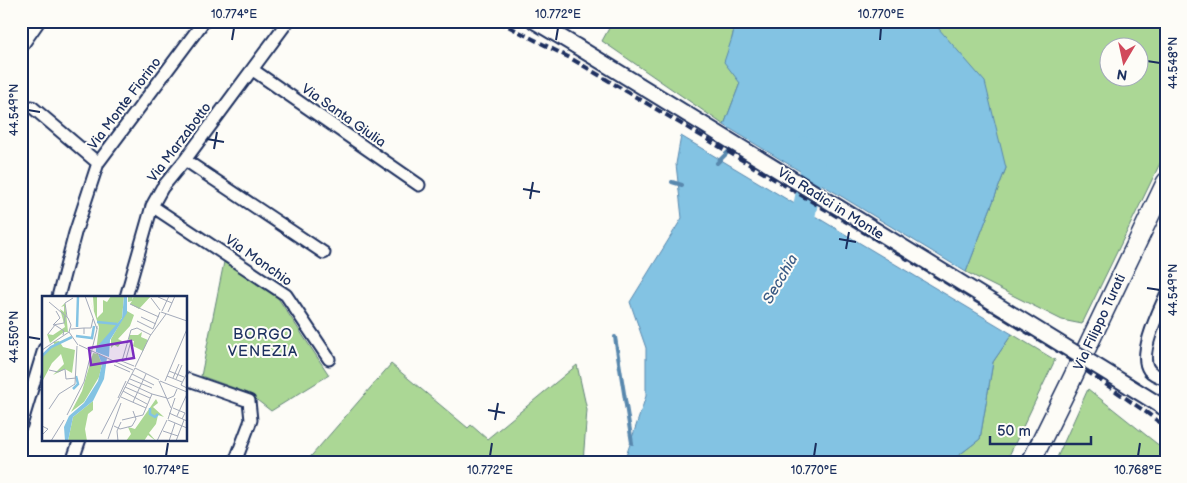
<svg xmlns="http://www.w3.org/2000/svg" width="1187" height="483" viewBox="0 0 1187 483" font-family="'Balsamiq Sans',sans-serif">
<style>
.green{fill:#abd795;stroke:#63837a;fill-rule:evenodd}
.water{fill:#83c3e3;stroke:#5988ae}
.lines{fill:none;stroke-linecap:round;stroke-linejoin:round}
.stream{stroke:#5988ae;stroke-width:4}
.river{stroke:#83c3e3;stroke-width:24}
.minor-casing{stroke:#1b2f5e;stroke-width:15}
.tertiary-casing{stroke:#1b2f5e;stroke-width:18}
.primary-casing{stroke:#1b2f5e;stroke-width:21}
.minor{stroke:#fdfcf7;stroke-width:11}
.tertiary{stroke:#fdfcf7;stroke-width:14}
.primary{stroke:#fdfcf7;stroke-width:18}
.rail{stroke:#1b2f5e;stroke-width:4;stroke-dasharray:8 4;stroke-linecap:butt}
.tertiary-bridge-casing{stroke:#1b2f5e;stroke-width:18;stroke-linecap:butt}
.tertiary-bridge{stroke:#fdfcf7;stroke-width:14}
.ticks{fill:none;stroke:#1b2f5e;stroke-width:2}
.labels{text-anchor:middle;stroke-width:4;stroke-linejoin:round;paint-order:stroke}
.street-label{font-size:14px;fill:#1b2f5e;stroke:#fdfcf7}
.water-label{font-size:15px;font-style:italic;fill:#3a5b86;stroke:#fdfcf7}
.neighbourhood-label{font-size:15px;letter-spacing:1px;fill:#1b2f5e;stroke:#fdfcf7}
.inset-river{fill:none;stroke:#83c3e3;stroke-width:2.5}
.inset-road{fill:none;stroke:#a3aaba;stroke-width:1}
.view{fill:#7b2cbf;fill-opacity:0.15;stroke:#7b2cbf;stroke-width:2.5}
.inset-edge{fill:none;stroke:#1b2f5e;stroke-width:2.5}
.neatline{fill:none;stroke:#1b2f5e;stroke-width:2}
.ticks-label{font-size:12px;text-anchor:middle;fill:#1b2f5e}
</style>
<rect width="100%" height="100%" fill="#fdfcf7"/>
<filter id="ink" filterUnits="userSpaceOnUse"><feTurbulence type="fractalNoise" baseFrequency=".02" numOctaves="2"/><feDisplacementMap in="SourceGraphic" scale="10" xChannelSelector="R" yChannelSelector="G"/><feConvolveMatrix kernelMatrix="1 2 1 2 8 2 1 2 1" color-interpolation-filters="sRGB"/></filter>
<g filter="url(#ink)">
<!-- green -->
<path class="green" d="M 613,21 L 736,21 L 732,38 L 740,83 L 724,125 L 602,41 Z
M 932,21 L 1166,21 L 1166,151 L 1082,324 L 1062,320 L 966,272 L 1006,168 ZM 1110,48 L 1140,48 L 1140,78 L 1110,78 Z
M 224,262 L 276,295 L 329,375 L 271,411 L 248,393 L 201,376 Z
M 1012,334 L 1055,360 L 1006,462 L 950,462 L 980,439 L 993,362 Z
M 391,364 L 468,428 L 471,425 L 487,439 L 577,365 L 587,410 L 583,462 L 306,462 Z
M 1088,389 L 1166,451 L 1166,462 L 1055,462 Z"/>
<!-- water -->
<path class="water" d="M 736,21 L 932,21 L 985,82 L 1006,168 L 966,272 L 724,125 L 740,83 L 724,62 L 732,38 Z
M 681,136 L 1012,334 L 993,362 L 980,439 L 950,462 L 624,462 L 646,396 L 646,348 L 630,302 L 682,218 L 676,164 Z"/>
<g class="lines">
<!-- stream -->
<path class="stream" d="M 717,163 L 733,147
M 672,182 L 682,185
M 615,337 L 632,443"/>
<!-- river -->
<path class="river" d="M 798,242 L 813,167 L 806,148"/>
<!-- minor casing -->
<g class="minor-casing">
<path id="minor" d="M 21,47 L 39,21
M 253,70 L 419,185
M 32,107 L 98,163
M 185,160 L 324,253
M 152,206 L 286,295 L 329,359
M 1166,295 C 1159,311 1137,355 1149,370 C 1153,375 1160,377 1166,379
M 58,297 L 75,233 L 98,163 L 204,21
M 126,297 L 152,206 L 162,188 L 185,160 L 288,21
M 186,379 L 249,401 L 251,420 L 235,462
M 21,425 L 44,349
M 72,462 L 80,439"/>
</g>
<!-- tertiary casing -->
<g class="tertiary-casing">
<path id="tertiary" d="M 534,21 L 576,46
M 1129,386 L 1166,409"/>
</g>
<!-- primary casing -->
<g class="primary-casing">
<path id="primary" d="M 1031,462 L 1070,383 L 1166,182"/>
</g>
<!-- minor -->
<use href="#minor" class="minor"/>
<!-- tertiary -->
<use href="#tertiary" class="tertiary"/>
<!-- primary -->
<use href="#primary" class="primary"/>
<!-- rail -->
<path class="rail" d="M 498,21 L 572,59 L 870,236 L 1059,352 L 1143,410 L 1166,427"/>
<!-- tertiary-bridge casing -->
<g class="tertiary-bridge-casing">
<path id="tertiary-bridge" d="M 576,46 L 1129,386"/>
</g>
<!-- tertiary-bridge -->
<use href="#tertiary-bridge" class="tertiary-bridge"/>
</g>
</g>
<!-- ticks -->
<path class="ticks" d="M 232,40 L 234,28M 556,40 L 558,28M 880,40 L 881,28M 1147,61 L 1160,63M 28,110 L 40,112M 207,139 L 224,142M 214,149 L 217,132M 523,189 L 540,192M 530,199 L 533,182M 839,239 L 856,242M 846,249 L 849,232M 1147,288 L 1160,290M 28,337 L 40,339M 488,410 L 505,413M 495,420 L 498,403M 166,456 L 168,443M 490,456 L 492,443M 814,456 L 816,443M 1138,456 L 1140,443"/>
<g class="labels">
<!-- street labels -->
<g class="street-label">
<text transform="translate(124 103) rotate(-53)" y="5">Via Monte Fiorino</text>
<text transform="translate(344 115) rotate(35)" y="5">Via Santa Giulia</text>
<text transform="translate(179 142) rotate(-53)" y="5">Via Marzabotto</text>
<text transform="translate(831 203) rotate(32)" y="5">Via Radici in Monte</text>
<text transform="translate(259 260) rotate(35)" y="5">Via Monchio</text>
<text transform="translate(1099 322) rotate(-65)" y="5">Via Filippo Turati</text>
</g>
<!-- water labels -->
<g class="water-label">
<text transform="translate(780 279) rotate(-60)" y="5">Secchia</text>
</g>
<!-- neighbourhood labels -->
<g class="neighbourhood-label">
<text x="263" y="339">BORGO<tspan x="263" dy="17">VENEZIA</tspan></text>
</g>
</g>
<!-- overview -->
<g transform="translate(42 296)">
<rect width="145" height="145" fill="#fdfcf7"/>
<path d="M 47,0 L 52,15 L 51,1 L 55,0 L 55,22 L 61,16 L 61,4 L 65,6 L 69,0 L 82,0 L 80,22 L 54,56 L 57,31 ZM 86,0 L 91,0 L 90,4 L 92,0 L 109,0 L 97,13 L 88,8 L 90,5 L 86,6 ZM 23,7 L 26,36 L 22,36 L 8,47 L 5,38 L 11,39 L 23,31 L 18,13 L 22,16 L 22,10 L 19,11 ZM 85,15 L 92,19 L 88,30 L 76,43 L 80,45 L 76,51 L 72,49 L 69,52 L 69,43 ZM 100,36 L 99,41 L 106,44 L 101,55 L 91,50 L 92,45 L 87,44 L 87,39 L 96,39 ZM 17,45 L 21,51 L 33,54 L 30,77 L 23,73 L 11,79 L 22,68 L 19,58 L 10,67 L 0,86 L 0,60 L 13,49 L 11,46 ZM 51,57 L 56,58 L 60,68 L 57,81 L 42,106 L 29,116 L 40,95 ZM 114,103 L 116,107 L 111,111 L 122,121 L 116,119 L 114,128 L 107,137 L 114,145 L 106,139 L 102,145 L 84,145 L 89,138 L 86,131 L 93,133 ZM 51,105 L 51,114 L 46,118 L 43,133 L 45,145 L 26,145 L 31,121 Z" fill="#abd795"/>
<path d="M 82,0 L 85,0 L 85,17 L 68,44 L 67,61 L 54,56 L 54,52 L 80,22 ZM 56,58 L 65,62 L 62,83 L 51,105 L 31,121 L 26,145 L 23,145 L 22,131 L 27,120 L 42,107 L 56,85 L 60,68 Z" fill="#83c3e3"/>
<path class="inset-river" d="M 55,26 L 75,28M 35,31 L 36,0M 34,40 L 50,42 L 52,30M 0,60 L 9,51 L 30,41M 31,93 L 36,88 L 34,80M 108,112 L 108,118 L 113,121 L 116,118"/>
<path class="inset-road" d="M 43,0 L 55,33 L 55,30M 116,1 L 130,7M 109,2 L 118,14M 7,6 L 26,22 L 29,29 L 27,36 L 36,49M 88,8 L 117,21M 14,15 L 18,22 L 11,29 L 22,27 L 23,20M 120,15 L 127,0M 119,16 L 145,25M 126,16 L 133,0M 25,21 L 23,7 L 31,2M 99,21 L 114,28M 95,25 L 111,33M 42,32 L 49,32 L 51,23M 29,33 L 42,32 L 42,38M 111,33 L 118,16M 6,38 L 13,29 L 22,35 L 21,39M 37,49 L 91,74M 0,54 L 27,36M 84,63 L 89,45M 77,64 L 92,70M 80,65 L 89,34 L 95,32 L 109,39M 72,69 L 88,76M 93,71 L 108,40 L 124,18M 93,72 L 117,84M 7,74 L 16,76 L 23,73 L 24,83 L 34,82M 127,75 L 142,81M 145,77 L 139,89 L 145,92M 90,78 L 112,89M 125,80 L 140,86M 131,82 L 137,68M 88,83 L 110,92M 134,83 L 140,69M 117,85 L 129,112M 118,85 L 145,96M 123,85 L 145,33M 86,87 L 110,98M 83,91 L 108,102M 81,95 L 105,108M 110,98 L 125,102M 79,101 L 104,112M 76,102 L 84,85M 125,103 L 132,100 L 135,93M 91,106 L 104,78M 131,112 L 143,117 L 140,123M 7,113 L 17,98 L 33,88 L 35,50M 127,117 L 145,125M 25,119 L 42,86 L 55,33M 135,120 L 145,98M 126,123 L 133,102M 80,124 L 101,119 L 110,98M 126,124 L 145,132M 0,130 L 6,133 L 0,139M 72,130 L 78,133 L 90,130 L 94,123 L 91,115M 121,135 L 136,140M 59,138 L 93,72M 66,143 L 79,107M 9,145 L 22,124M 76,145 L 75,135 L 79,126M 115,145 L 125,124M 127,145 L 133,127M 134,145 L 142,124"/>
<path class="view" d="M 89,45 L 92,62 L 49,69 L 47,52 Z"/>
<rect width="145" height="145" class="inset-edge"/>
</g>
<!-- margin -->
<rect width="1187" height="483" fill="none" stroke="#fdfcf7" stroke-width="55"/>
<!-- north arrow -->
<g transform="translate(1124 62) rotate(189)"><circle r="24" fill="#fdfcf7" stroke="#a3aaba"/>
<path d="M0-4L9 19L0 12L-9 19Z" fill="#d1495b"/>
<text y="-8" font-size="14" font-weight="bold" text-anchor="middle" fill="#1b2f5e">N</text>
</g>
<!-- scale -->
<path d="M990 436v8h101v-8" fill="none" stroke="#1b2f5e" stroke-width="2.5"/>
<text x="997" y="436" font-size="15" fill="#1b2f5e" stroke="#fdfcf7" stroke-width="4" paint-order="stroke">50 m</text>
<rect x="28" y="28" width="1132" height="428" class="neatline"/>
<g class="ticks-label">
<text x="234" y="18">10.774°E</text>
<text x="558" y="18">10.772°E</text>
<text x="881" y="18">10.770°E</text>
<text transform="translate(1173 63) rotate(-90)" y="4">44.548°N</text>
<text transform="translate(14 110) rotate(-90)" y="4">44.549°N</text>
<text transform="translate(1173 290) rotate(-90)" y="4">44.549°N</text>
<text transform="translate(14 337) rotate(-90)" y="4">44.550°N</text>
<text x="166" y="474">10.774°E</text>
<text x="490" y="474">10.772°E</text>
<text x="814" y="474">10.770°E</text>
<text x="1138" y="474">10.768°E</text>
</g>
</svg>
